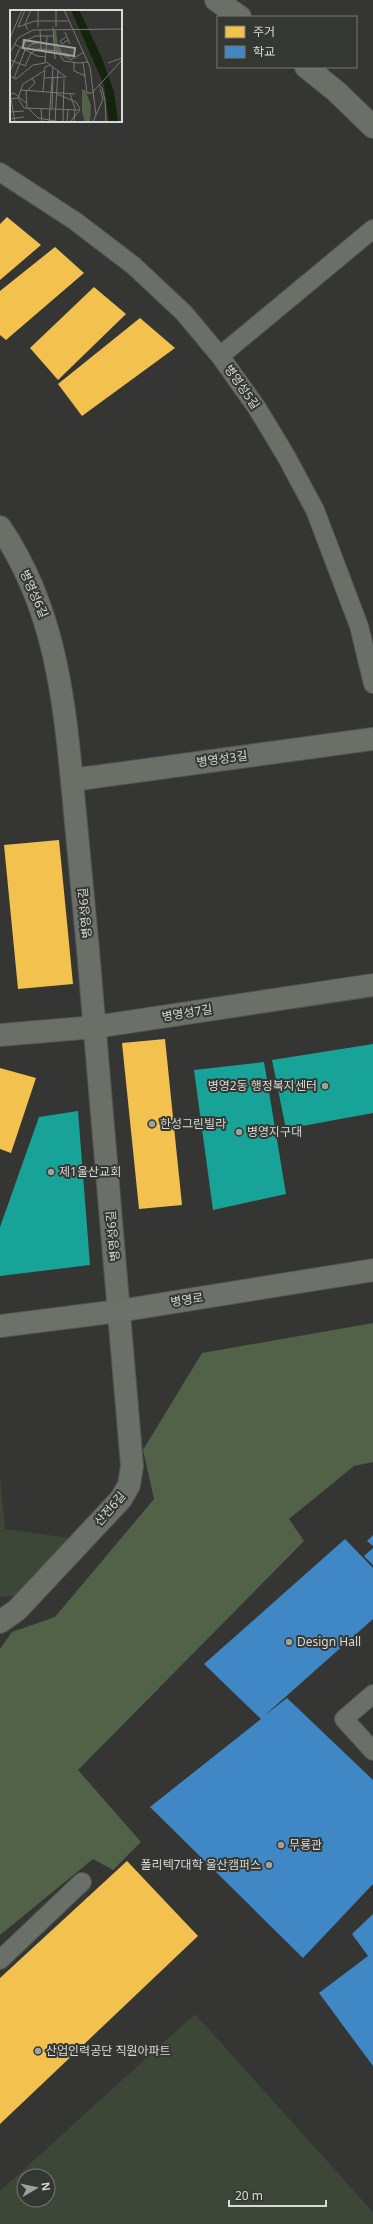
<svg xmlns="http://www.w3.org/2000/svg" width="373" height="2224" viewBox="0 0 373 2224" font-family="'Noto Sans','Noto Sans KR',sans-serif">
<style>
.green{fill:#3d4738;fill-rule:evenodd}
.forest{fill:#516249}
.homes{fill:#f2c14e}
.schools{fill:#3f88c5}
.public{fill:#17a398}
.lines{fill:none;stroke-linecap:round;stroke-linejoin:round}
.lane-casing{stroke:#525451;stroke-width:20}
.street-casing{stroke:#525451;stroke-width:24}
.secondary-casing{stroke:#525451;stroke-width:24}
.lane{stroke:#6a6f67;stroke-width:18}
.street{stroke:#6a6f67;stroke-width:22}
.secondary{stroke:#6c7269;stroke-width:22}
.poi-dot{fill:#9fa19e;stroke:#353733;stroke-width:1.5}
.labels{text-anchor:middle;stroke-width:4;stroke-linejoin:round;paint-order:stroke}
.street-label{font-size:12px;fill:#d8dad7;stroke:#353733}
.poi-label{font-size:12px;fill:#d8dad7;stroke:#353733;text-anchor:start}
.inset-road{fill:none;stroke:#767875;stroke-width:1}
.view{fill:#9fa19e;fill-opacity:0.15;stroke:#9fa19e;stroke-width:2}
.inset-edge{fill:none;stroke:#d8dad7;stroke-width:2}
</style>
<rect width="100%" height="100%" fill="#353634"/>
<!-- green -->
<path class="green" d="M 0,1475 L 5,1529 L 76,1539 L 25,1595 L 0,1597 Z
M 195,2014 L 373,2212 L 373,2224 L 0,2224 L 0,2191 ZM 24,2176 L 48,2176 L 48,2200 L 24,2200 Z"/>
<!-- forest -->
<path class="forest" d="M 373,1323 L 373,1462 L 354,1466 L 289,1519 L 304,1541 L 78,1770 L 141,1842 L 113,1870 L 93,1859 L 0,1935 L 0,1649 L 12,1632 L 55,1617 L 154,1499 L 143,1450 L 202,1353 Z"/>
<!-- homes -->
<path class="homes" d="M 7,217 L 41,245 L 0,280 L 0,224 Z
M 55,247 L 84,273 L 6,340 L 0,335 L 0,291 Z
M 94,287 L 126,314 L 58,380 L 30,348 Z
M 140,318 L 175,348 L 82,416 L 58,384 Z
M 59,840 L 73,984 L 18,989 L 4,845 Z
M 165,1039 L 182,1205 L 139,1209 L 122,1043 Z
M 0,1068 L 36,1078 L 11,1153 L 0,1149 Z
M 127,1861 L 198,1936 L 0,2124 L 0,1978 Z"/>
<!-- schools -->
<path class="schools" d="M 373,1535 L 373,1546 L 367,1541 Z
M 345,1539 L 373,1568 L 373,1619 L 264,1716 L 287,1698 L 373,1780 L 373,1884 L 303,1958 L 150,1807 L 261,1719 L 204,1664 Z
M 373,1548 L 373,1565 L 364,1556 Z
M 373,1914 L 373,2066 L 319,1993 L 368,1956 L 352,1934 Z"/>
<!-- public -->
<path class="public" d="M 373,1044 L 373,1113 L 286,1129 L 272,1060 Z
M 264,1062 L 286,1194 L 213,1210 L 194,1070 Z
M 78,1111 L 90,1265 L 0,1276 L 0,1227 L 39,1117 Z"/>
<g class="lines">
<!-- lane casing -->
<g class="lane-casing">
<path id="lane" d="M 0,172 L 75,221 L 134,266 L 184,313 L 220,356 L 257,408 L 286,456 L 315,510 L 359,626 L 373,684
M 220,356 L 373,229
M 373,1694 L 344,1719 L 373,1751
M 0,1960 L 82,1882"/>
</g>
<!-- street casing -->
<g class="street-casing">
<path id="street" d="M 216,0 L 240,17
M 306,67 L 337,92 L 373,127
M 0,527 C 55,608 64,698 73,792 C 78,845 83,897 88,950 C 104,1122 118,1294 132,1466 L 129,1485 L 121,1499 L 17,1610 L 0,1622
M 72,780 L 373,739
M 0,1035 L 95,1027 L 373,985"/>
</g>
<!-- secondary casing -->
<g class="secondary-casing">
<path id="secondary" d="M 0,1326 L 119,1311 L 373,1270"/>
</g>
<!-- lane -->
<use href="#lane" class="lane"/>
<!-- street -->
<use href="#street" class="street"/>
<!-- secondary -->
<use href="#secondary" class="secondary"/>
</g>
<!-- markers -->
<g class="poi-dot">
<circle cx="325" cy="1086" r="4"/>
<circle cx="152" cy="1124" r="4"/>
<circle cx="239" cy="1132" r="4"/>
<circle cx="51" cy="1172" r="4"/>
<circle cx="289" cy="1642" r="4"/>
<circle cx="281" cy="1845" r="4"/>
<circle cx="269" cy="1865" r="4"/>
<circle cx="38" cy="2051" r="4"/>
</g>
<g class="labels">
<!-- street labels -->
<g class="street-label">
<text transform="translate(242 387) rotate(55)" y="4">병영성5길</text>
<text transform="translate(34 594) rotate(66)" y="4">병영성6길</text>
<text transform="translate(222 759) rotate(-8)" y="4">병영성3길</text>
<text transform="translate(85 913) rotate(-95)" y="4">병영성6길</text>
<text transform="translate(187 1013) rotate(-9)" y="4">병영성7길</text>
<text transform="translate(113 1236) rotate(-95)" y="4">병영성6길</text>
<text transform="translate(187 1300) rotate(-9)" y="4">병영로</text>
<text transform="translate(110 1509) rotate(-49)" y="4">산전6길</text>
</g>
<!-- poi labels -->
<g class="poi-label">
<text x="317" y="1090" text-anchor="end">병영2동 행정복지센터</text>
<text x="160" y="1128">한성그린빌라</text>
<text x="247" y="1136">병영지구대</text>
<text x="59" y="1176">제1울산교회</text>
<text x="297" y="1646">Design Hall</text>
<text x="289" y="1849">무룡관</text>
<text x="261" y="1869" text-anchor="end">폴리텍7대학 울산캠퍼스</text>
<text x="46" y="2055">산업인력공단 직원아파트</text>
</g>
</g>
<!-- overview -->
<g transform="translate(10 10)">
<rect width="112" height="112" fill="#353634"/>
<path d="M 44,20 L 46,21 L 48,35 L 53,43 L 55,42 L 60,51 L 44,39 ZM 72,79 L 75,80 L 81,95 L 80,112 L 75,112 L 72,102 Z" fill="#516249"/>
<path d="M 61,0 L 69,0 L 91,46 L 104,82 L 108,112 L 99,112 L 94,75 Z" fill="#14230c"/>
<path class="inset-road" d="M 28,0 L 28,17M 54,0 L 80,57 L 86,105 L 83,112M 8,17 L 25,11 L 58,11M 8,17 L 15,0M 43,17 L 45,49M 46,17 L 46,0M 30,19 L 31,39M 18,20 L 15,14 L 21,0M 55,22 L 60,34M 56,27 L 50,31 L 52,34 L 58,30M 0,28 L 12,0M 4,34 L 27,46 L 36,47M 0,43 L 8,28 L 23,20 L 112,19M 56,43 L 61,50 L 74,42M 0,50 L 16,56M 64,52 L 64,61 L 76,66M 73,52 L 77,83 L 82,83M 98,53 L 112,48M 15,56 L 21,43 L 28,39 L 47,41 L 54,51 L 69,53 L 78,52M 0,61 L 9,40 L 16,31 L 25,26 L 43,26M 0,66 L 6,69 L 23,55 L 35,53 L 37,26M 4,68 L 15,40 L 22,34 L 31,32M 34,68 L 56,67 L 35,51M 89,75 L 92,78 L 95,90 L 96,112M 10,80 L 65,84M 33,82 L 35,57 L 40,55M 82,83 L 112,50M 0,84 L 4,83 L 16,93M 47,84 L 66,92 L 70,99M 60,84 L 65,98 L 64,112M 8,88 L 13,74 L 34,61M 0,89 L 8,88 L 14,98M 1,89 L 5,112M 14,98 L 70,100M 17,98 L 16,82 L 25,73 L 22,68M 18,98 L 28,108 L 51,112M 31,98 L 32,112M 42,98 L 43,68M 0,102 L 14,101M 86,105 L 93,89 L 90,79M 0,109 L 14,107M 39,112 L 43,57M 45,112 L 48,60M 53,112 L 54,69M 57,112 L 58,99M 60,112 L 70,100"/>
<path class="view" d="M 14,30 L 65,38 L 64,46 L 13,38 Z"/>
<rect width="112" height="112" class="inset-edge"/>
</g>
<!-- legend -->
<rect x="217" y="16" width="140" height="52" fill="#353733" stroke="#767875"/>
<rect x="225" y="26" width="20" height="12" fill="#f2c14e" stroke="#767875"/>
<text x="253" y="36" font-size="12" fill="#d8dad7">주거</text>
<rect x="225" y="46" width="20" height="12" fill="#3f88c5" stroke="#767875"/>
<text x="253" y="56" font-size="12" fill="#d8dad7">학교</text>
<!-- north arrow -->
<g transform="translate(36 2188) rotate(81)"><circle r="19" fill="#353733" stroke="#767875"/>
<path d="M0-3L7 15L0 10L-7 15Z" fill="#9fa19e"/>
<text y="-6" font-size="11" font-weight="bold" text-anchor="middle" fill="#d8dad7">N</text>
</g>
<!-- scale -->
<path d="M229 2200v6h97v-6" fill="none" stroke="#d8dad7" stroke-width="2"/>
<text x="235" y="2200" font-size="12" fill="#d8dad7" stroke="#353733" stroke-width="3" paint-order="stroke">20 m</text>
</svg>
